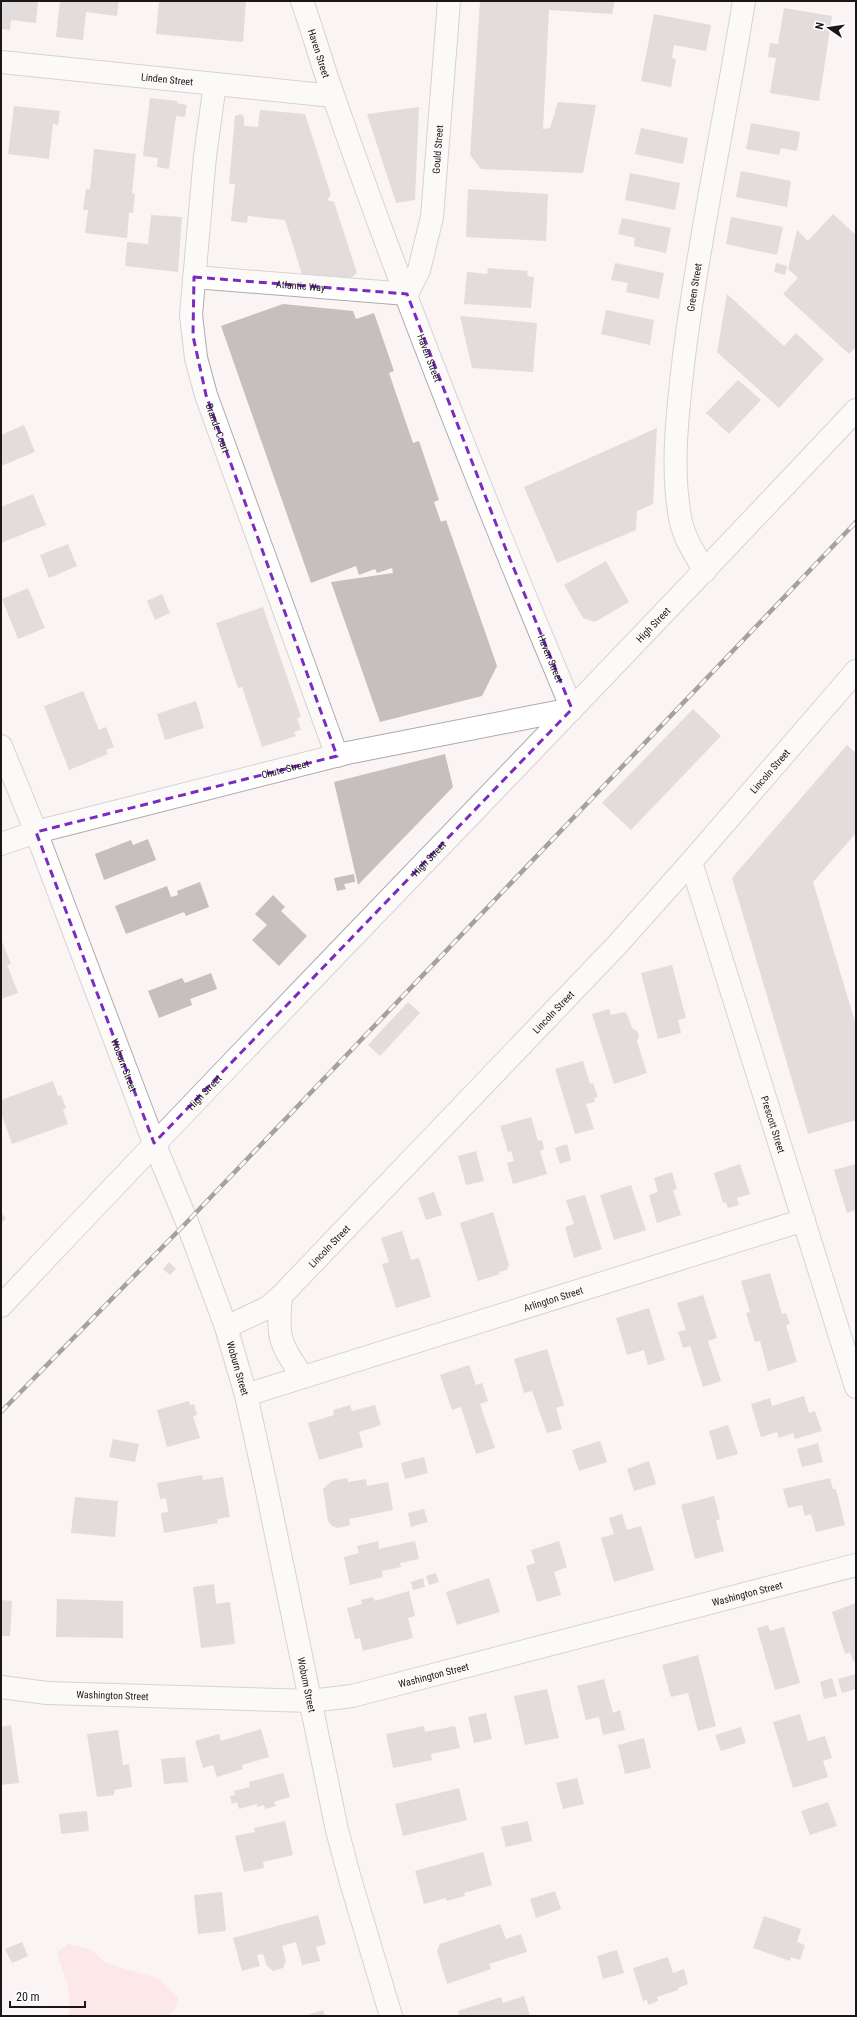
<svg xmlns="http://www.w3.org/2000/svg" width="857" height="2017" viewBox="0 0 857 2017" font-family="'Roboto Condensed',sans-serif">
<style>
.green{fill:#fedadb}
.building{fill:#c5bfbf}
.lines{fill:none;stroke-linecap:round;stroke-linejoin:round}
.street-casing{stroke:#b0abab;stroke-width:24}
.secondary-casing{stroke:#b0abab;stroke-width:24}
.street{stroke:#fff;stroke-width:22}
.secondary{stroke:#fff;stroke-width:22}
.rail-casing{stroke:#3e3c3c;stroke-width:4.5}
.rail{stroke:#fff;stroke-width:3;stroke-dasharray:9;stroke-linecap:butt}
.marked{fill:none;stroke:#7b2cbf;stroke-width:3;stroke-dasharray:8 5;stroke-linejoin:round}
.labels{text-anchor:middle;stroke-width:3;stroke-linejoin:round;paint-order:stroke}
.street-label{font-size:10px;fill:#191717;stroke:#fff}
</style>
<rect width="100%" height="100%" fill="#faf4f4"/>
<!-- green -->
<path class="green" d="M 68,1944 L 90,1949 L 105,1962 L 122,1968 L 160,1979 L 178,1998 C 176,2006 175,2014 165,2016 L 68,2016 C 74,1990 63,1976 57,1952 Z"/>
<!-- building -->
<path class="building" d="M 1,1 L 38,1 L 36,23 L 11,20 L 10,30 L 1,29 Z
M 60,1 L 119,1 L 117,16 L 86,12 L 83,40 L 56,37 Z
M 159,1 L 246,1 L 243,42 L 156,34 Z
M 480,1 L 615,1 L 612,14 L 549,10 L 543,129 L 550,128 L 558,102 L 596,105 L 583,173 L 481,169 L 470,155 Z
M 784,8 L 832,16 L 819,101 L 770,93 L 776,58 L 768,57 L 770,43 L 778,44 Z
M 654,14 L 711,25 L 706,51 L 674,45 L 672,58 L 676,59 L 671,87 L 641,81 Z
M 150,98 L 178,101 L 177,103 L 187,105 L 185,117 L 176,116 L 169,169 L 157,167 L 158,158 L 143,156 Z
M 14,106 L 60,111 L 58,125 L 53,124 L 49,159 L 8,154 Z
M 419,107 L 415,200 L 396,203 L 367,114 Z
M 260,110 L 305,114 L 331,195 L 327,200 L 334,202 L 357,273 L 351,278 L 302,274 L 285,220 L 248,216 L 247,223 L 231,221 L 235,184 L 229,184 L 235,116 L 241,114 L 244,117 L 244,126 L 258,127 Z
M 751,123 L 800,132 L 797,151 L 781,148 L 779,155 L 746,149 Z
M 641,128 L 688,138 L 683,164 L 635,154 Z
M 94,149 L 136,154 L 132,193 L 135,194 L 133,213 L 129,213 L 127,238 L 85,233 L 88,210 L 83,210 L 86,189 L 90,189 Z
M 741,171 L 791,181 L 787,207 L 736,197 Z
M 630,173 L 680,183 L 675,210 L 625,200 Z
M 468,189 L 548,194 L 546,241 L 466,237 Z
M 833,214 L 856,235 L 856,347 L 849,354 L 783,294 L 798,278 L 788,269 L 797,230 L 808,241 Z
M 151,215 L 182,217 L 178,272 L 125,266 L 127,242 L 148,244 Z
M 731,217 L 783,227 L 777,255 L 726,244 Z
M 622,218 L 671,228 L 666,253 L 634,246 L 635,238 L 618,234 Z
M 615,263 L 664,273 L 659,299 L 626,292 L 628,283 L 611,280 Z
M 776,263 L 787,266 L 785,275 L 774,272 Z
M 488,268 L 528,271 L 527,276 L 534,277 L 531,308 L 464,304 L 467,272 L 487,274 Z
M 727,294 L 784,346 L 796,333 L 824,359 L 779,408 L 717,352 Z
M 283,304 L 353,311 L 356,319 L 374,313 L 394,371 L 389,373 L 413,443 L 419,441 L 439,500 L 434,502 L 441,522 L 446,520 L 497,666 L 482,696 L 380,722 L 331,582 L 393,573 L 392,568 L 377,573 L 375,569 L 359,575 L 356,566 L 311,583 L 221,326 Z
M 606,310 L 654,320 L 650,345 L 601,334 Z
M 460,316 L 537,323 L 533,372 L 472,368 Z
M 738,380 L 761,400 L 729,434 L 706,413 Z
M 24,425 L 35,452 L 1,466 L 1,435 Z
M 657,428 L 653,504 L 637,511 L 636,530 L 557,563 L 524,487 Z
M 33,494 L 46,525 L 1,543 L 1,507 Z
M 68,544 L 77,566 L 49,578 L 40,555 Z
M 606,561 L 629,602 L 595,622 L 583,618 L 564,585 Z
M 28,588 L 45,628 L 18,639 L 2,599 Z
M 162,594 L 170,613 L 155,620 L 147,601 Z
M 263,607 L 301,717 L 297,718 L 301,730 L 294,732 L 296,736 L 262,747 L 242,687 L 238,688 L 216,623 Z
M 83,691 L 99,730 L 106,727 L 114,747 L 106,750 L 108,754 L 69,770 L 44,706 Z
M 196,701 L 204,728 L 165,740 L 157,714 Z
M 693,709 L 721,736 L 631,830 L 602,803 Z
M 847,745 L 856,753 L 856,833 L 813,882 L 856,1025 L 856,1120 L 808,1134 L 732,878 Z
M 445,754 L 453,787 L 358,885 L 334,782 Z
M 148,839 L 156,860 L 104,880 L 95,854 L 131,840 L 133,845 Z
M 354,874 L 355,882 L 344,884 L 346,889 L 337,891 L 334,878 Z
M 200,882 L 209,907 L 186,916 L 184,912 L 126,934 L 115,906 L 167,886 L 171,897 L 178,895 L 177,891 Z
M 273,895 L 285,907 L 281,911 L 307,936 L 279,966 L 252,940 L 267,925 L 255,914 Z
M 1,939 L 11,964 L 7,965 L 18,993 L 1,999 Z
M 672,965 L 686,1018 L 678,1020 L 681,1033 L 658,1039 L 641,973 Z
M 211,973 L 217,989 L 190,999 L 192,1005 L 159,1018 L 148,991 L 182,978 L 185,983 Z
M 408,1002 L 420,1013 L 380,1056 L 368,1045 Z
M 609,1009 L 611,1015 L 624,1012 L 627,1014 L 632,1028 L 637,1031 L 639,1035 L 637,1041 L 647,1073 L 614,1084 L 592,1014 Z
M 583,1061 L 590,1084 L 593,1083 L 598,1097 L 594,1098 L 595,1102 L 586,1104 L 594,1129 L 575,1134 L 555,1069 Z
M 53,1081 L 58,1096 L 61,1095 L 66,1108 L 63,1110 L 68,1124 L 12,1144 L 1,1113 L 1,1100 Z
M 531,1117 L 538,1141 L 542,1140 L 544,1149 L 540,1151 L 547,1174 L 513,1184 L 507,1163 L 514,1161 L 511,1151 L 508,1152 L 500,1126 Z
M 567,1144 L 571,1160 L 560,1164 L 555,1148 Z
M 476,1151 L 484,1181 L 466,1185 L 458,1156 Z
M 740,1164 L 750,1194 L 737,1198 L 739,1205 L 728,1208 L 726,1202 L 723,1203 L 714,1173 Z
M 856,1164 L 856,1210 L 847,1213 L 834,1170 Z
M 672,1172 L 677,1189 L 673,1190 L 681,1215 L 657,1223 L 649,1195 L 658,1192 L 654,1178 Z
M 631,1185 L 646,1230 L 614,1240 L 600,1195 Z
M 434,1192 L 442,1215 L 426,1220 L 418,1198 Z
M 585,1195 L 602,1249 L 574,1258 L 565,1227 L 574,1224 L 566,1200 Z
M 493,1212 L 509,1265 L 507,1270 L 499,1272 L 500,1274 L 478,1281 L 460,1223 Z
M 1,1213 L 6,1218 L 1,1224 Z
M 402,1231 L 411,1260 L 419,1258 L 431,1297 L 396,1308 L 382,1264 L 389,1262 L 381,1238 Z
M 169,1262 L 176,1269 L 170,1275 L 163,1269 Z
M 770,1273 L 782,1314 L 786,1313 L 790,1324 L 786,1325 L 797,1362 L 768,1371 L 760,1341 L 755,1342 L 746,1313 L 750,1312 L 741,1281 Z
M 703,1295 L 717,1338 L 708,1341 L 721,1381 L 703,1387 L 690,1346 L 683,1348 L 678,1332 L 686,1330 L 677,1303 Z
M 649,1308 L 665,1360 L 648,1365 L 644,1350 L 627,1355 L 616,1318 Z
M 547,1349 L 564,1405 L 556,1408 L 562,1429 L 547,1433 L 532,1391 L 524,1393 L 514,1359 Z
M 469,1365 L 476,1385 L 482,1383 L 488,1401 L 480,1404 L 495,1448 L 476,1454 L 461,1407 L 452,1410 L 440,1375 Z
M 804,1396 L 809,1413 L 815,1411 L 822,1431 L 795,1439 L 793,1433 L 779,1438 L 777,1432 L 761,1437 L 751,1404 L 770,1398 L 772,1406 Z
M 189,1401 L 190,1405 L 194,1404 L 197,1415 L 193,1416 L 200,1438 L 167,1447 L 157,1410 Z
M 350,1405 L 352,1411 L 375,1405 L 381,1425 L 359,1432 L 363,1447 L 319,1460 L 308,1423 L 334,1415 L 333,1410 Z
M 728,1425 L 738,1454 L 717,1460 L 709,1431 Z
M 113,1439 L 139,1444 L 135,1462 L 109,1457 Z
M 600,1441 L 607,1462 L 579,1471 L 572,1450 Z
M 818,1443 L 823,1462 L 802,1467 L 797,1449 Z
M 424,1457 L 428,1473 L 405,1479 L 401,1463 Z
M 649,1461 L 656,1484 L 634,1491 L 627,1469 Z
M 202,1475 L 203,1480 L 223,1477 L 230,1517 L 217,1519 L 218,1523 L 164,1533 L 161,1513 L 168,1512 L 166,1498 L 160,1499 L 157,1483 Z
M 347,1478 L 348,1482 L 366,1479 L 367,1486 L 388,1482 L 393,1510 L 349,1519 L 350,1525 L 338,1528 L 332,1526 L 328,1521 L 323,1489 L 332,1481 Z
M 830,1478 L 833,1489 L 836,1489 L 845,1525 L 816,1532 L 811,1514 L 805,1516 L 802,1505 L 788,1508 L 783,1489 Z
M 714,1496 L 720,1519 L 716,1521 L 724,1551 L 695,1559 L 681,1505 Z
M 75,1497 L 118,1501 L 115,1537 L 71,1533 Z
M 424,1509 L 428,1522 L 411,1527 L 408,1513 Z
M 622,1514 L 627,1530 L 641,1526 L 654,1570 L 614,1582 L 601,1538 L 614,1534 L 609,1518 Z
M 378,1541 L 379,1549 L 415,1541 L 419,1559 L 400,1563 L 401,1567 L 382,1571 L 383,1577 L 350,1585 L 344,1557 L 359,1553 L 357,1546 Z
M 559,1541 L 567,1567 L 554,1572 L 561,1595 L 537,1602 L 526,1566 L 535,1563 L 531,1550 Z
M 436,1573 L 439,1582 L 429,1585 L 426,1576 Z
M 423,1578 L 425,1587 L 413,1590 L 411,1582 Z
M 489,1578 L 500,1612 L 457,1625 L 446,1592 Z
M 214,1584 L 216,1604 L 230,1602 L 235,1644 L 201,1648 L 193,1587 Z
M 409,1591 L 415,1616 L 408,1618 L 413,1638 L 363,1651 L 360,1638 L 355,1639 L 347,1608 L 362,1604 L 361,1600 L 373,1597 L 375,1601 Z
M 57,1599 L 123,1601 L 123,1638 L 56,1637 Z
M 1,1600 L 12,1601 L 10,1636 L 1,1636 Z
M 856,1603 L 856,1660 L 853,1661 L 850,1652 L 845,1654 L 832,1612 Z
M 768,1625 L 770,1631 L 784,1627 L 800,1683 L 775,1690 L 757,1628 Z
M 698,1655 L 716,1726 L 698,1731 L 688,1693 L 671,1697 L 662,1665 Z
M 856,1674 L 856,1689 L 842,1693 L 838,1679 Z
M 832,1678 L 837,1696 L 824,1699 L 820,1682 Z
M 604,1679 L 613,1713 L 620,1710 L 625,1730 L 603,1735 L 599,1717 L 586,1720 L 577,1686 Z
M 547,1689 L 559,1738 L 525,1745 L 514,1696 Z
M 486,1713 L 492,1739 L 474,1743 L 468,1717 Z
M 800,1714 L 808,1741 L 825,1736 L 832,1758 L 823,1761 L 828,1777 L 793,1788 L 773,1722 Z
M 11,1725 L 19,1783 L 1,1785 L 1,1727 Z
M 424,1726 L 425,1732 L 455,1726 L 460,1748 L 431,1754 L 432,1760 L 393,1768 L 386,1734 Z
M 741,1727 L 746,1743 L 721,1751 L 715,1735 Z
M 261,1729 L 269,1757 L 242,1765 L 243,1769 L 217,1777 L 213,1765 L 203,1768 L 195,1741 L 219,1734 L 221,1741 Z
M 118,1730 L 123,1765 L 129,1764 L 132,1787 L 114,1790 L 114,1795 L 97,1797 L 87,1734 Z
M 644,1738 L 651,1768 L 625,1774 L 618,1745 Z
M 185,1757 L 188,1782 L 164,1784 L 161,1759 Z
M 283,1773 L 290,1797 L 274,1802 L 276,1806 L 265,1809 L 264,1805 L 257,1807 L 257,1804 L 239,1809 L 237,1802 L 232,1804 L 230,1796 L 235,1795 L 234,1791 L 250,1787 L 249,1782 Z
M 577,1778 L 584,1804 L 563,1809 L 556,1783 Z
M 459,1788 L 467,1820 L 403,1836 L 395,1804 Z
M 828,1802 L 837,1826 L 810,1835 L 801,1811 Z
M 87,1811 L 89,1831 L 61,1834 L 59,1814 Z
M 285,1821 L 293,1855 L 263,1862 L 264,1868 L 244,1872 L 235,1836 L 255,1832 L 254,1828 Z
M 528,1821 L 532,1841 L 506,1847 L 501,1827 Z
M 483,1852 L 492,1885 L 464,1893 L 465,1896 L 446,1901 L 446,1898 L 424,1904 L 415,1871 Z
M 555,1891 L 561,1909 L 536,1918 L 530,1899 Z
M 222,1892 L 226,1931 L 198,1934 L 194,1895 Z
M 318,1915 L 326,1944 L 316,1947 L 320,1961 L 302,1965 L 296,1942 L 282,1946 L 286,1961 L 283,1968 L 273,1971 L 267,1966 L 263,1954 L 257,1955 L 260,1966 L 242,1971 L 233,1938 Z
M 764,1916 L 801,1929 L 797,1942 L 805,1945 L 800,1960 L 791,1957 L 790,1961 L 753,1948 Z
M 500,1924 L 506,1939 L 521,1934 L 527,1952 L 489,1964 L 491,1969 L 447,1984 L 437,1951 L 440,1944 Z
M 22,1942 L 28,1956 L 12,1963 L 5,1949 Z
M 617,1950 L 624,1973 L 603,1979 L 597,1956 Z
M 668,1957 L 673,1973 L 684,1969 L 688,1984 L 678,1988 L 678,1990 L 657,1997 L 658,2001 L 648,2005 L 647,2000 L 643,2001 L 633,1968 Z
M 524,1996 L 530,2016 L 459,2016 L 458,2011 L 501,1997 L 503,2003 Z
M 323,2010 L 325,2016 L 305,2016 Z"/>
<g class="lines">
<!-- street casing -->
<g class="street-casing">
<g id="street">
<path id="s1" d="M 1,62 L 333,96"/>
<path id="s2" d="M 215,84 L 205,156 L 191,315 L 196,358 L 206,395 L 337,756"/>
<path id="s3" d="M 194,277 L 407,294 L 419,270 L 432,217 L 449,1"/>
<path id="s4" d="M 705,571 C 696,556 685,540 681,522 C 670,469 678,410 684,356 C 699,237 725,120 744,1"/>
<path id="s5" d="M 1,844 L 36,832 L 347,753 L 572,709"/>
<path id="s6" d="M 691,862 L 856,1387"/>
<path d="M 281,1296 C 277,1338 279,1342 302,1376"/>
<path id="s7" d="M 226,1327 L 267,1308 L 281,1296 L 617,945 L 691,862 L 856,671"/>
<path id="s8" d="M 246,1395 L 804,1220"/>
<path id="s9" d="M 1,1687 L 47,1693 L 310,1701 L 352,1696 L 856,1565"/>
</g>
</g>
<!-- secondary casing -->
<g class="secondary-casing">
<g id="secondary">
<path id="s10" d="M 302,1 C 313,32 322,64 333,95 C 405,302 487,507 572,709"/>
<path id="s11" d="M 1,746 L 36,832 L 154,1143 L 187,1222 L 226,1327 L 246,1395 L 265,1481 L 337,1830 L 350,1879 L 391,2016"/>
<path id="s12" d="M 1,1306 C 284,1005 574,711 856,410"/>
</g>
</g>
<!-- street -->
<use href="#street" class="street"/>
<!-- secondary -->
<use href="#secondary" class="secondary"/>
<!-- rail casing -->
<g class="rail-casing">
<path id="rail" d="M 1,1412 L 187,1222 L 856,522"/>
</g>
<!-- rail -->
<use href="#rail" class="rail"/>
</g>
<!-- marked area -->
<path d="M0 0H857V2017H0ZM 194,277 L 407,294 L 505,547 L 572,709 L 154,1143 L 36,832 L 337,756 L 206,395 L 193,336 Z" fill="#faf4f4" fill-opacity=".55" fill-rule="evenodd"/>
<path class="marked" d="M 194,277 L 407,294 L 505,547 L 572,709 L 154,1143 L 36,832 L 337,756 L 206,395 L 193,336 Z"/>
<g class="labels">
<!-- street labels -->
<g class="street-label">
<text dy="4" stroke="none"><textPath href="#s10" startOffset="55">Haven Street</textPath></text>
<text dy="4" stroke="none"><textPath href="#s1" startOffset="167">Linden Street</textPath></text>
<text dy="4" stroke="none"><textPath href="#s3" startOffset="363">Gould Street</textPath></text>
<text dy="4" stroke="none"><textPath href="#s3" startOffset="107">Atlantic Way</textPath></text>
<text dy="4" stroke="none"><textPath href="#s4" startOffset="291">Green Street</textPath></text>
<text dy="4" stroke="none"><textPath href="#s10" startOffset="379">Haven Street</textPath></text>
<text dy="4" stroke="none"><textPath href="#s2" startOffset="349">Brande Court</textPath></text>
<text dy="4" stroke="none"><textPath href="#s12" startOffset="943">High Street</textPath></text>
<text dy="4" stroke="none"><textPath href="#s10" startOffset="703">Haven Street</textPath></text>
<text dy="4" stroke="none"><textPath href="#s5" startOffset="294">Chute Street</textPath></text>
<text dy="4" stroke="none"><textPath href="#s7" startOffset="781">Lincoln Street</textPath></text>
<text dy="4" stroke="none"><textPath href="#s12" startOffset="619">High Street</textPath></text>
<text dy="4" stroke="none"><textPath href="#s7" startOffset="457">Lincoln Street</textPath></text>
<text dy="4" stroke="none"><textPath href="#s11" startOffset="342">Woburn Street</textPath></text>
<text dy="4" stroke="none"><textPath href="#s12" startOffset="295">High Street</textPath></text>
<text dy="4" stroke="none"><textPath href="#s6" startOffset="275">Prescott Street</textPath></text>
<text dy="4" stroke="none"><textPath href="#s7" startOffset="133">Lincoln Street</textPath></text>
<text dy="4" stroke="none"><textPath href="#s8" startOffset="322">Arlington Street</textPath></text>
<text dy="4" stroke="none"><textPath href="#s11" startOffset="666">Woburn Street</textPath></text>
<text dy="4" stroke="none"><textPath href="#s9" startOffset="760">Washington Street</textPath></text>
<text dy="4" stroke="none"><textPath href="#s9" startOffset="436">Washington Street</textPath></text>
<text dy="4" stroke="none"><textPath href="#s11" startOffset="990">Woburn Street</textPath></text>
<text dy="4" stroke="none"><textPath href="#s9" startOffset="112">Washington Street</textPath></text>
</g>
</g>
<!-- border -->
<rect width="857" height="2017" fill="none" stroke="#191717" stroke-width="4"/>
<!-- north arrow -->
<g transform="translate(829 28) rotate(283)" stroke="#ffffff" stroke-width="3" paint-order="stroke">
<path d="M0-3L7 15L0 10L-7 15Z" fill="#191717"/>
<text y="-6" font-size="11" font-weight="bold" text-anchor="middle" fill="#191717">N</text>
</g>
<!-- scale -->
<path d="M10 2001v6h75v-6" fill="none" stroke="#191717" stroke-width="2"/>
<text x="16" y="2001" font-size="12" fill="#191717" stroke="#ffffff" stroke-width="3" paint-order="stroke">20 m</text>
</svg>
